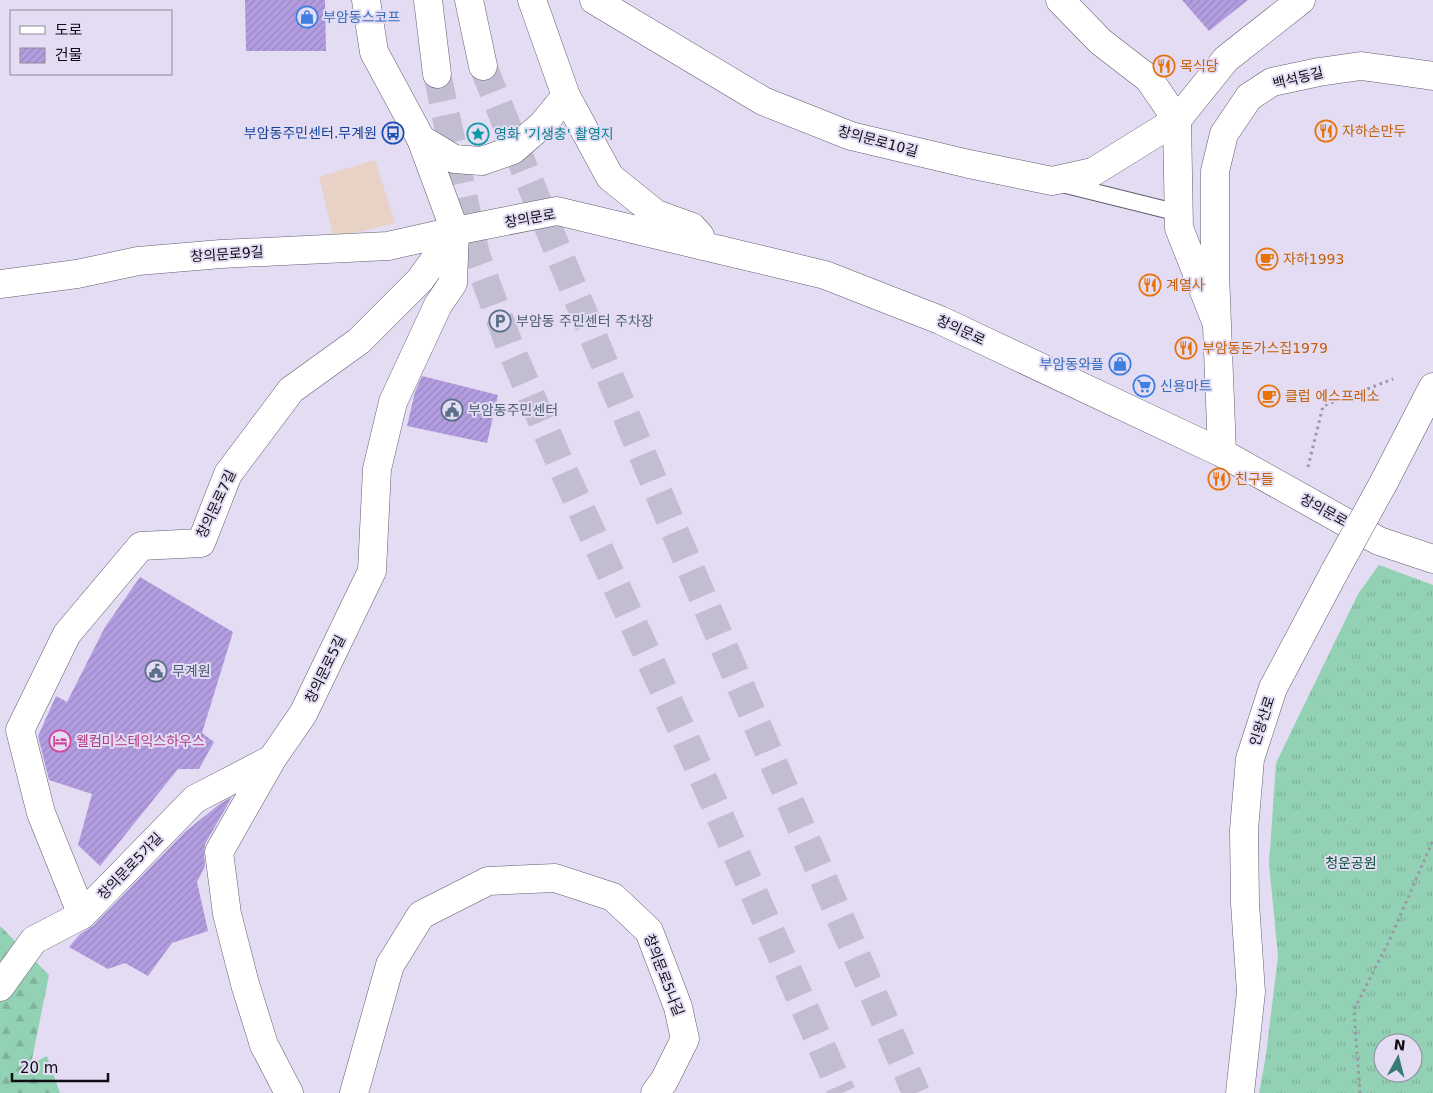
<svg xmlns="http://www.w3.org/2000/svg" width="1433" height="1093" viewBox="0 0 1433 1093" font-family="'DejaVu Sans','Noto Sans KR',sans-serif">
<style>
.commercial{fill:#e8d1c5}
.grass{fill:url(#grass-tufts);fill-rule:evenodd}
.forest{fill:url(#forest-firs)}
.building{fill:url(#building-hatch)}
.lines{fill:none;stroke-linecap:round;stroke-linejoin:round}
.primary-tunnel{stroke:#c3bdd2;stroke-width:28;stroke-dasharray:28 14;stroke-linecap:butt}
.service-casing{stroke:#625c70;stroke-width:18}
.minor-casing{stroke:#625c70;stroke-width:29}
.tertiary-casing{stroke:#625c70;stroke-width:29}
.primary-casing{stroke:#625c70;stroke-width:29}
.path{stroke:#9b96a8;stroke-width:3;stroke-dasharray:2.5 4;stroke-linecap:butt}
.service{stroke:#fff;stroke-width:16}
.minor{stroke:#fff;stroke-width:28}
.tertiary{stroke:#fff;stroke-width:28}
.primary{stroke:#fff;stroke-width:28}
.tertiary-bridge-casing{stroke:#625c70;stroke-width:29;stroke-linecap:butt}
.tertiary-bridge{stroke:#fff;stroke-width:28}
.labels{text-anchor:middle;stroke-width:4;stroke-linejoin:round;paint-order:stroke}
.shop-label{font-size:14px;fill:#366cbe;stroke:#e3dcf3;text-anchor:start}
.food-label{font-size:14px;fill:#c56008;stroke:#e3dcf3;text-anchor:start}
.street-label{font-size:14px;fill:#100e15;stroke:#e3dcf3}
.transit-label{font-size:14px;fill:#164399;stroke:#e3dcf3;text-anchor:end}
.culture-label{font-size:14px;fill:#0d838f;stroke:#e3dcf3;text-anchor:start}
.service-label{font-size:14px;fill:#4e5e75;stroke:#e3dcf3;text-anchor:start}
.hotel-label{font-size:14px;fill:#b23c85;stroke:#e3dcf3;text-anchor:start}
.park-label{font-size:14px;fill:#0b523a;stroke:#e3dcf3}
</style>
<defs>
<pattern id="grass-tufts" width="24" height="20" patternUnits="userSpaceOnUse" patternTransform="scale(1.25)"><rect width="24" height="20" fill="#93d1b4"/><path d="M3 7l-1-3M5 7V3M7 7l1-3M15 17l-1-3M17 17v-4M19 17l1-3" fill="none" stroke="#7eb29a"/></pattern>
<pattern id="forest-firs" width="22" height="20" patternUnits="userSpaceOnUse" patternTransform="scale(1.25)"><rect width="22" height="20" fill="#93d1b4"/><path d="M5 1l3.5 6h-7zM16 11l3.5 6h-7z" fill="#7eb29a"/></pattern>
<pattern id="building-hatch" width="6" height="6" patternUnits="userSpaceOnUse" patternTransform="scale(1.25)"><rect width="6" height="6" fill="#b39de1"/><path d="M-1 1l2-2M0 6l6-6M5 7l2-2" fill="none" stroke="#9986c0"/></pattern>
</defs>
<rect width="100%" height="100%" fill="#e3dcf3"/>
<!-- commercial -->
<path class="commercial" d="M 375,160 L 395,223 L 334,238 L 319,177 Z"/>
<!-- grass -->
<path class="grass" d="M 1379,565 L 1433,585 L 1433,1093 L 1259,1093 L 1266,1055 L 1278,956 L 1269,864 L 1276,763 L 1358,594 ZM 1383,1043 L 1413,1043 L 1413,1073 L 1383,1073 Z"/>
<!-- forest -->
<path class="forest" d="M 0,926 L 49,975 L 31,1064 L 47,1056 L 60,1093 L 0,1093 Z"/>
<!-- building -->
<path class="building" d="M 245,0 L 325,0 L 326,51 L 246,51 Z
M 1182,0 L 1248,0 L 1209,31 Z
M 422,376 L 498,395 L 487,443 L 407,426 L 415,392 Z
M 140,577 L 233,632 L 202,733 L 214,742 L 199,769 L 178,769 L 100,866 L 78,845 L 92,794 L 49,780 L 38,736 L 56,696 L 67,702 L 105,627 Z
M 232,797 L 205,844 L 204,854 L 205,866 L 197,882 L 208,931 L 172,943 L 148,976 L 125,963 L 108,969 L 69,947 L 80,934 L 93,926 L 185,832 L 221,803 Z"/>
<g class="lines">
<!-- primary-tunnel -->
<path class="primary-tunnel" d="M 483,66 C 621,411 768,752 916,1093
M 437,74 L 476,255 L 510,347 L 560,463 L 680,726 L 842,1093"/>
<!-- service casing -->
<g class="service-casing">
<path id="service" d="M 1062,184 L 1179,213"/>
</g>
<!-- minor casing -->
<g class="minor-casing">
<path id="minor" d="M 594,0 L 763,101 L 851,136 L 969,164 L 1052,181 L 1093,172 L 1177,120 L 1149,79 L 1101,42 L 1060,0
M 0,284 L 77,274 L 138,261 L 221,254 L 388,246 L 455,231
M 1215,319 L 1179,228 L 1177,120 L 1226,59 L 1301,0
M 82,915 L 41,813 L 20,730 L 67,634 L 141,546 L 201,543 L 228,474 L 291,390 L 359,341 L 420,280 L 455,231
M 0,987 L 34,940 L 82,915 L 195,799 L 272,759
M 289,1093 L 264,1045 L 245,984 L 227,914 L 219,852 L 272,759 L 303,714 L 372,571 L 377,469 L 393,402 L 438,305 L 453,283 L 455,231
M 354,1093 L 390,965 L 421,915 L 488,881 L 555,878 L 613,897 L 649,931 L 678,1007 L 685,1039 L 664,1081 L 655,1093"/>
</g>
<!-- tertiary casing -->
<g class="tertiary-casing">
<path id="tertiary" d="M 566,96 L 610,177 L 656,214 L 692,227 L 700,236
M 421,139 L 455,231 L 557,211 L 825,275 L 940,320 L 1222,453 L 1379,541 L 1433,559
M 1222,453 L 1215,273 L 1215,171 L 1224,134 L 1249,97 L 1272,82 L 1319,72 L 1361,66 L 1433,76
M 1384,482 L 1433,387
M 1240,1093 L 1251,992 L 1245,903 L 1244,830 L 1250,759 L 1273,688 L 1335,571"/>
</g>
<!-- primary casing -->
<g class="primary-casing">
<path id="primary" d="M 366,0 L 374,52 L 421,139 L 454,159 L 482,161 L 513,150 L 543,124 L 566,96 L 532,0
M 428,0 L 437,74
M 469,0 L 483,66"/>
</g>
<!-- path -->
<path class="path" d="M 1308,467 L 1323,406 L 1393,379
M 1360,1093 L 1354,1010 L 1390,939 L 1433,840"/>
<!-- service -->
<use href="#service" class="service"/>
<!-- minor -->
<use href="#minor" class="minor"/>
<!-- tertiary -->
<use href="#tertiary" class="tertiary"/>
<!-- primary -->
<use href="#primary" class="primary"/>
<!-- tertiary-bridge casing -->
<g class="tertiary-bridge-casing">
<path id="tertiary-bridge" d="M 1335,571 L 1384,482"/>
</g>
<!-- tertiary-bridge -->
<use href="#tertiary-bridge" class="tertiary-bridge"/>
</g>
<!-- icons -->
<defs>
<g id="shop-ring" transform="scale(1.125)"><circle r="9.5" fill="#e3dcf3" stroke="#3f7fe0" stroke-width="1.5"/><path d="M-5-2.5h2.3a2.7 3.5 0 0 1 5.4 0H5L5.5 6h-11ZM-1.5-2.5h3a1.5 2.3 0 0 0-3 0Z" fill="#3f7fe0"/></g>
<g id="restaurant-ring" transform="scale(1.125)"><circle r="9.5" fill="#e3dcf3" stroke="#e8710a" stroke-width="1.5"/><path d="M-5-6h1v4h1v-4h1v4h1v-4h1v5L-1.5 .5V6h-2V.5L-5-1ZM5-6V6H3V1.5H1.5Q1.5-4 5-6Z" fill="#e8710a"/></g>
<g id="bus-ring" transform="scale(1.125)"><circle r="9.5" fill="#e3dcf3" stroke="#1a4fb4" stroke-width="1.5"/><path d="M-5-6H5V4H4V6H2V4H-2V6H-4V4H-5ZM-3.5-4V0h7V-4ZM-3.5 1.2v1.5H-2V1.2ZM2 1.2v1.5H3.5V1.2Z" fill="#1a4fb4"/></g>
<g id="sight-ring" transform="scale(1.125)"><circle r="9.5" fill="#e3dcf3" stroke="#0f9aa8" stroke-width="1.5"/><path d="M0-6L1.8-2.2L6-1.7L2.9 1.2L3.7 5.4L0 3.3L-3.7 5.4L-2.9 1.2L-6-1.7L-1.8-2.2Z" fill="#0f9aa8"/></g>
<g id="cafe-ring" transform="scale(1.125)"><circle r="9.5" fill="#e3dcf3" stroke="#e8710a" stroke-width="1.5"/><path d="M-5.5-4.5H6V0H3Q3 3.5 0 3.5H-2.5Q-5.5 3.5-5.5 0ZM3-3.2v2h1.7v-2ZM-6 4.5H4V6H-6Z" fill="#e8710a"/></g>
<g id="parking-ring" transform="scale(1.125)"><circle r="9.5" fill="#e3dcf3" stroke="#5c6f8a" stroke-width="1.5"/><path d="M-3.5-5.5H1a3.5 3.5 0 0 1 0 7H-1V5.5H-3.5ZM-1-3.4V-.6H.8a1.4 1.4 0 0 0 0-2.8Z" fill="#5c6f8a"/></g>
<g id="supermarket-ring" transform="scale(1.125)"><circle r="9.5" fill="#e3dcf3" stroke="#3f7fe0" stroke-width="1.5"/><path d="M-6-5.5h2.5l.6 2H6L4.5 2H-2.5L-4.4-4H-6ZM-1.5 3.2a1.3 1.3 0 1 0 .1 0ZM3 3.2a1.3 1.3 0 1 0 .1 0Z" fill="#3f7fe0"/></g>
<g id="civic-ring" transform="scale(1.125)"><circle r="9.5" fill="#e3dcf3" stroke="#5c6f8a" stroke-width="1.5"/><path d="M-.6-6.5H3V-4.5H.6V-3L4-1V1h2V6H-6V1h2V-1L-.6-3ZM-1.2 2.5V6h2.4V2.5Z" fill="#5c6f8a"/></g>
<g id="hotel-ring" transform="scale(1.125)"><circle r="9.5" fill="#e3dcf3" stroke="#d1479c" stroke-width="1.5"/><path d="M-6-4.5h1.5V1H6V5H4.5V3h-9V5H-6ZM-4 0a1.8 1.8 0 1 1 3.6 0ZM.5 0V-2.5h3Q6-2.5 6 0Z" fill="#d1479c"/></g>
</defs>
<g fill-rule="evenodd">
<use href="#shop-ring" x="307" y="17"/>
<use href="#restaurant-ring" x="1164" y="66"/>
<use href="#restaurant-ring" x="1326" y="131"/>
<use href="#bus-ring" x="393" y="133"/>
<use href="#sight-ring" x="478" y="134"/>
<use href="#cafe-ring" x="1267" y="259"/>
<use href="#restaurant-ring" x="1150" y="285"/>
<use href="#parking-ring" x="500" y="321"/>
<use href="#restaurant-ring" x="1186" y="348"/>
<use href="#shop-ring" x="1120" y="364"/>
<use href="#supermarket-ring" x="1144" y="386"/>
<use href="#cafe-ring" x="1269" y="396"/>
<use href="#civic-ring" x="452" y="410"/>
<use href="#restaurant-ring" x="1219" y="479"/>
<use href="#civic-ring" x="156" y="671"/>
<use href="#hotel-ring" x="60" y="741"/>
</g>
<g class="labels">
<!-- shop labels -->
<g class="shop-label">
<text x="323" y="22">부암동스코프</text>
<text x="1104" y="369" text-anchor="end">부암동와플</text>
<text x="1160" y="391">신용마트</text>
</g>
<!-- food labels -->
<g class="food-label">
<text x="1180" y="71">목식당</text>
<text x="1342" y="136">자하손만두</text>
<text x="1283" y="264">자하1993</text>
<text x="1166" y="290">계열사</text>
<text x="1202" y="353">부암동돈가스집1979</text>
<text x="1285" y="401">클럽 에스프레소</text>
<text x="1235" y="484">친구들</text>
</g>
<!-- street labels -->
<g class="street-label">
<text transform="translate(1298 78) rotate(-14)" y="5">백석동길</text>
<text transform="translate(878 141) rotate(15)" y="5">창의문로10길</text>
<text transform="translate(530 218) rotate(-10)" y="5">창의문로</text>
<text transform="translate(227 254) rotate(-4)" y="5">창의문로9길</text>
<text transform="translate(961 330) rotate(25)" y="5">창의문로</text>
<text transform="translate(216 504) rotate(-65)" y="5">창의문로7길</text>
<text transform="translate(1324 510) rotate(29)" y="5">창의문로</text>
<text transform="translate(325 669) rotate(-64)" y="5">창의문로5길</text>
<text transform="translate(1262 721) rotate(-72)" y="5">인왕산로</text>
<text transform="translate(130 866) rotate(-46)" y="5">창의문로5가길</text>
<text transform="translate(664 975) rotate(69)" y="5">창의문로5나길</text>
</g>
<!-- transit labels -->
<g class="transit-label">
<text x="377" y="138">부암동주민센터.무계원</text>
</g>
<!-- culture labels -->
<g class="culture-label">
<text x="494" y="139">영화 '기생충' 촬영지</text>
</g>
<!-- service labels -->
<g class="service-label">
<text x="516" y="326">부암동 주민센터 주차장</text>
<text x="468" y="415">부암동주민센터</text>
<text x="172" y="676">무계원</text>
</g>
<!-- hotel labels -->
<g class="hotel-label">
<text x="76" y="746">웰컴미스테익스하우스</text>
</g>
<!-- park labels -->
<g class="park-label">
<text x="1351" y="868">청운공원</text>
</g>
</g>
<!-- legend -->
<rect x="10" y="10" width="162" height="65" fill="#e3dcf3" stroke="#8f8a9a"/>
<rect x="20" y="26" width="25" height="8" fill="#ffffff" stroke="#8f8a9a"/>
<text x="55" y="35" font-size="15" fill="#100e15">도로</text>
<rect x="20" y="48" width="25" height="15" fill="url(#building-hatch)" stroke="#8f8a9a"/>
<text x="55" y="60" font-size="15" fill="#100e15">건물</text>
<!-- north arrow -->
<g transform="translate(1398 1058) rotate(7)"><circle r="24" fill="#e3dcf3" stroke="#8f8a9a"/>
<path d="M0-4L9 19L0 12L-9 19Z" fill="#357b71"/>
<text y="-8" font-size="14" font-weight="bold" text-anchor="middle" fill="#100e15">N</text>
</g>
<!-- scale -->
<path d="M12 1073v8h96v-8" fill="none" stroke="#100e15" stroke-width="2.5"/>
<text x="20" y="1073" font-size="15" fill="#100e15" stroke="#e3dcf3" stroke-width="4" paint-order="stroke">20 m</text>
</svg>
